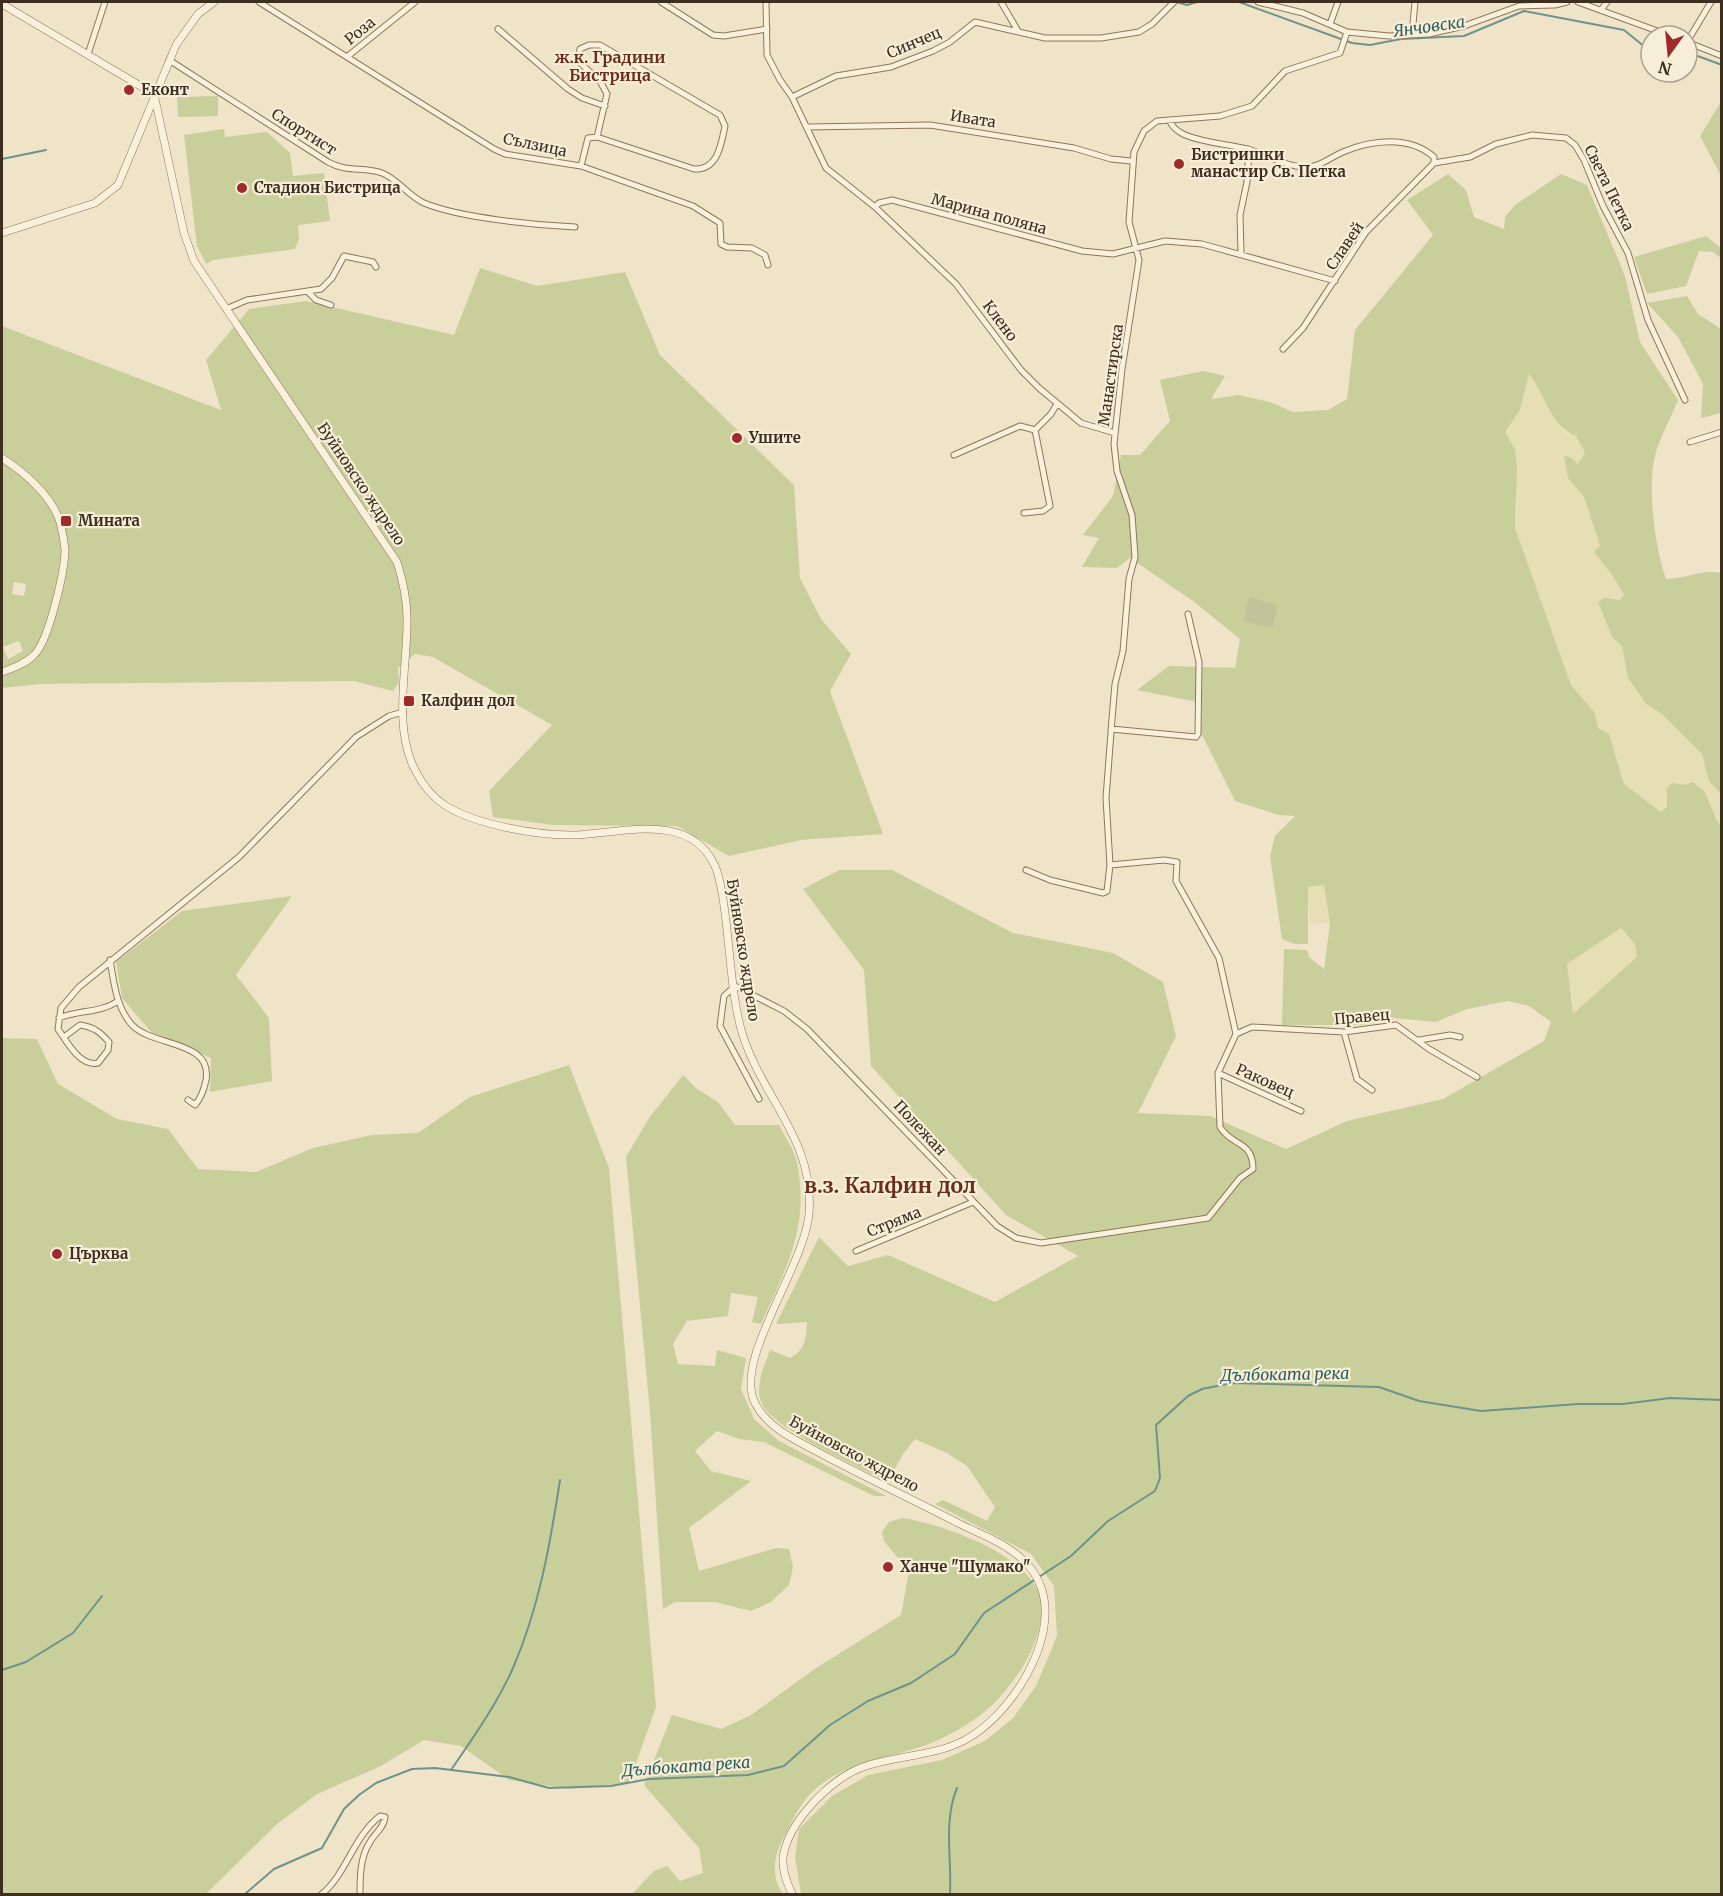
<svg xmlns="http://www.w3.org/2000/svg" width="1723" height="1896" viewBox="0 0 1723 1896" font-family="Merriweather,serif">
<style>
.farmland{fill:#e6deb5}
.green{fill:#c9cf9b;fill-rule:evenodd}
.cemetery{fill:#bfc49a}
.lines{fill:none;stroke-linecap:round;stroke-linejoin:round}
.stream{stroke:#6f938a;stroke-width:2}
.minor-casing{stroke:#8d765c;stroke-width:7}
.tertiary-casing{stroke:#8d765c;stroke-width:8}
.minor{stroke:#faf1dc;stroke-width:5}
.tertiary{stroke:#faf1dc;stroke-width:7}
.poi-dot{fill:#9e2a2b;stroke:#f7eed8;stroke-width:2}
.labels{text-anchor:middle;stroke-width:4.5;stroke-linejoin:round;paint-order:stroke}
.street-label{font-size:15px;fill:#3d2e20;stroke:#f7eed8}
.poi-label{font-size:15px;font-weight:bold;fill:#3d2e20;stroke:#f7eed8;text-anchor:start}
.water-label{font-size:16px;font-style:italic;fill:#2f5d5a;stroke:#f7eed8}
.neighbourhood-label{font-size:16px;font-weight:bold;fill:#6b2e1e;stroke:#f7eed8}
.district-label{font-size:21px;font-weight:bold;fill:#6b2e1e;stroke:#f7eed8}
</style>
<rect width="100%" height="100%" fill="#f0e4c8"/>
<!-- farmland -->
<path class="farmland" d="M 1529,373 L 1564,432 L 1576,436 L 1585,453 L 1578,464 L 1564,456 L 1568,478 L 1584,497 L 1600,547 L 1594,552 L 1613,576 L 1624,596 L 1620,600 L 1604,598 L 1598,602 L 1612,636 L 1622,646 L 1628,678 L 1646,704 L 1662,714 L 1702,754 L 1709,781 L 1721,794 L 1721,825 L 1717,821 L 1705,792 L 1672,783 L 1667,788 L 1667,807 L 1661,812 L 1624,784 L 1609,734 L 1598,728 L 1595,713 L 1571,685 L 1515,528 L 1517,503 L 1504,432 L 1520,410 Z
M 1324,884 L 1330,924 L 1310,923 L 1307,887 Z
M 1620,928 L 1635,944 L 1638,957 L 1573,1015 L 1567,964 Z"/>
<!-- green -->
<path class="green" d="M 218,96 L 218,116 L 178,117 L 177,97 Z
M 1721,102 L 1721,176 L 1700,136 Z
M 224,129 L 225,137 L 267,132 L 290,153 L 293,176 L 324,173 L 330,221 L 298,225 L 299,239 L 295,249 L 213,260 L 206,264 L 197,246 L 184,135 Z
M 1448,174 L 1466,190 L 1474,217 L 1504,229 L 1505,217 L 1515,205 L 1561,174 L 1587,185 L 1625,276 L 1640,342 L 1678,400 C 1671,419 1658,440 1654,460 C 1648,494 1655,547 1666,579 C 1686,579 1702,569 1721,573 L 1721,794 L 1709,781 L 1702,754 L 1662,714 L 1646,704 L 1628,678 L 1622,646 L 1612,637 L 1598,602 L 1604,598 L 1620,600 L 1624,595 L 1613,576 L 1594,552 L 1600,546 L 1584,497 L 1568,478 L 1564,456 L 1570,457 L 1578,464 L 1585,453 L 1576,436 C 1551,427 1545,394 1529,374 L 1520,410 L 1505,432 L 1515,449 L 1517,468 L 1515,528 L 1571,685 L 1595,713 L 1598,728 L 1609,734 L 1624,784 L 1661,812 L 1667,807 L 1667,788 L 1672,783 L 1684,785 L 1693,782 L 1705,792 L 1717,821 L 1721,825 L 1721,1894 L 801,1894 L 795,1857 L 799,1829 L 832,1796 L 868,1775 L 942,1760 L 985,1741 L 1013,1718 L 1036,1686 L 1057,1636 L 1054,1586 L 1031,1554 L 935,1504 L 943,1500 L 987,1521 L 995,1507 L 967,1466 L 947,1453 L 915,1439 L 903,1454 L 888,1482 C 861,1468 773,1429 762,1404 C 754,1387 764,1367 770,1350 L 790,1358 C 806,1350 806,1338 807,1322 L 776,1324 L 819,1237 L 848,1266 L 888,1255 L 995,1302 L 1078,1256 L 1006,1215 L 871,1066 L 864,970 L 803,889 L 839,870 L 892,870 L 1013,933 L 1113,953 L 1163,982 L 1176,1036 L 1138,1113 L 1210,1116 L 1286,1149 L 1347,1121 L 1443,1099 L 1544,1041 L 1551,1022 L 1529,1006 L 1508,1001 L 1467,1009 L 1436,1022 L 1374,1016 L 1370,1023 L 1362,1025 L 1282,1025 L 1284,949 L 1307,950 L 1309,957 L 1324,969 L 1330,924 L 1324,885 L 1308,887 L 1308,944 L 1295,944 L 1282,939 L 1270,856 L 1275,836 L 1295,816 L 1279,815 L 1235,801 L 1201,733 L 1202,703 L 1137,690 L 1169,666 L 1235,668 L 1240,639 L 1193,601 L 1130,558 L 1117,568 L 1082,567 L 1099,538 L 1083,535 L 1113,496 L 1121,455 L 1140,455 L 1170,421 L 1160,380 L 1203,371 L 1225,376 L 1211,399 L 1238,395 L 1270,402 L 1293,412 L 1328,410 L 1347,399 L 1355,330 L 1433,235 L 1407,200 ZM 1621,928 L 1635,944 L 1637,957 L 1573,1014 L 1567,964 Z
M 1706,236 L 1721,248 L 1721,258 L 1713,252 L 1699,251 L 1686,286 L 1647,294 L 1634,257 Z
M 480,268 L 537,286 L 625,272 L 660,355 L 794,485 L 800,578 L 821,619 L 851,654 L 830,691 L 883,834 L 801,840 L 729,856 L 677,826 L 553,825 L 493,817 L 489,791 L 552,725 L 433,657 L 415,654 L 398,668 L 399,682 L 393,691 L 354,681 L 40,684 L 2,688 L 2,326 L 221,410 L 206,360 L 249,309 L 306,301 L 454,335 ZM 14,582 L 26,584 L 24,596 L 12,594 ZM 19,641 L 23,651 L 8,659 L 3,647 Z
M 1687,296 L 1698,314 L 1721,329 L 1721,413 L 1701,418 L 1703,384 L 1678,337 L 1647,303 Z
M 292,896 L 236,975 L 269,1018 L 272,1081 L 210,1092 L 211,1058 L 152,1033 L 122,998 L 116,962 L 182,911 Z
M 2,1038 L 37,1039 L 58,1084 L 117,1119 L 168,1129 L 198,1169 L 256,1172 L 313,1148 L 372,1135 L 418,1133 L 470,1097 L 569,1065 L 609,1168 L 656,1707 L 629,1783 L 570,1789 L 509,1780 L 461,1746 L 424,1740 L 381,1766 L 317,1794 L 277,1824 L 206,1894 L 2,1894 Z
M 683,1075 L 697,1089 L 718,1102 L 735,1125 L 779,1125 C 785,1137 795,1151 797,1163 C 810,1227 786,1268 761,1324 L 752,1322 L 758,1297 L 731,1293 L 728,1316 L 687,1321 L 673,1344 L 678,1364 L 715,1366 L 717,1350 L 746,1358 L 741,1389 L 754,1419 L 779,1441 L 886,1496 L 874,1496 L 764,1442 L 739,1439 L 717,1431 L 695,1451 L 711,1471 L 751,1481 L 689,1528 L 699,1571 L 776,1548 L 789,1549 L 793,1567 L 789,1585 L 771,1602 L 751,1611 L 715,1602 L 675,1602 L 663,1609 L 650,1412 L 626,1157 L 649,1118 Z
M 902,1518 C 942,1524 1031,1554 1041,1600 C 1045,1620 1034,1648 1024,1665 C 1012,1683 997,1704 979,1716 C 967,1725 950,1735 936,1741 C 892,1760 837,1760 805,1800 C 797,1810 791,1824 785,1835 C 774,1853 770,1876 783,1894 L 632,1894 L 654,1871 L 667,1866 L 680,1881 L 703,1873 L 699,1848 L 644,1785 L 672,1715 L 721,1729 L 751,1715 L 816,1668 L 901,1615 L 909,1571 L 884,1541 L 882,1532 L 889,1522 Z"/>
<!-- cemetery -->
<path class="cemetery" d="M 1249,597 L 1278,605 L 1272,628 L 1243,621 Z"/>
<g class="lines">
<!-- stream -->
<path class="stream" d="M 1176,2 L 1187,5 L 1197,2
M 1239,2 L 1352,43 L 1370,45 L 1401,39 L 1464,36 L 1524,11 L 1624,30 L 1651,52
M 1687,55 L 1695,55 L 1722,65
M 2,159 L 46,150
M 2,1670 L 26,1662 L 73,1633 L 102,1596
M 451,1770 C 473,1738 497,1704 513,1668 C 539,1608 550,1545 560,1480
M 245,1894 L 274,1869 L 322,1848 L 344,1809 L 359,1795 L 376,1783 L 412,1769 L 435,1768 L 509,1777 L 549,1788 L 611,1786 L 649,1779 L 748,1775 L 784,1766 L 830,1725 L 868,1701 L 911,1683 L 955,1654 L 984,1613 L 1071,1556 L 1108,1521 L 1155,1491 L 1160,1478 L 1156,1425 L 1188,1396 L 1202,1389 L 1232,1383 L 1379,1387 L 1419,1401 L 1481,1411 L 1578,1404 L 1623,1404 L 1670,1398 L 1722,1400
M 950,1894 C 952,1859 943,1822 957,1788"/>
<!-- minor casing -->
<g class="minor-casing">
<path id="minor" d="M 259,2 L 494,149 L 505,154 L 581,166 L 693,206 L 720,223 L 721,244 L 727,247 L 752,248 L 765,255 L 768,265
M 661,2 L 713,35 L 724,36 L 767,29
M 766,2 L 767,55 L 780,80 L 792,97 L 826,168 L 875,207 L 956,284 L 1021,370 L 1039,388 L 1081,423 L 1115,433
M 1001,2 L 1018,31
M 1258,2 L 1303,13 L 1347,32 L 1389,36 L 1429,34 L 1464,26 L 1519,6 L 1555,5 L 1567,2
M 1578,2 L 1671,36
M 1601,10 L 1607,2
M 1330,24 L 1338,2
M 498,29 L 568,89 L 582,98 L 605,106
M 1412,35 L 1415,2
M 1687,42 L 1711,2
M 1687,42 L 1722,56
M 88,54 L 105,2
M 348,56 L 415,2
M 169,60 L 328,162 C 348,173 363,166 382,173 C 398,179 408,196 424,203 C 460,218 535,225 575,227
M 792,97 L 836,76 L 891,67 L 933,51 L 950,42 L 975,22 L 1045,38 L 1101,38 L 1139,32 L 1152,24 L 1174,2
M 1169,120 C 1173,128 1177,131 1185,135 C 1205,143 1227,144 1248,149 C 1266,154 1286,167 1305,167 C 1318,168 1331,157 1343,152 C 1371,140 1409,135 1434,157 L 1434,163
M 807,127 L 930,125 L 1074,148 L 1111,159 L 1131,161
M 1434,163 L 1470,157 L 1496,144 L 1532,135 L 1566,138 L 1575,145 L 1584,160 L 1603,206 L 1628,253 L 1648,320 L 1685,400
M 581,166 L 588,138 L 597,137 L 694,169 C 718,170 721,145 725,126 L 720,115 L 713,111 L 600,45 L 589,45 L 580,49 L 578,61 L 600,81 L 607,94 L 597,137
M 875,207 L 879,203 L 892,200 L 1082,251 L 1113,254 L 1165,241 L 1202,244 L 1335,281
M 1241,253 L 1240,215 L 1247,182 L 1249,150
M 309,293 L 316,300 L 331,305
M 226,309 L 247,300 L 321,289 L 332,278 L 344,256 L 373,262 L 376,267
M 1283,349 L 1303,328 L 1366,232 L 1434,163
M 1035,430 L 1051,414 L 1057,404
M 1690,442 L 1722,432
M 954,455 L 1020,426 L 1035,430
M 1024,513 L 1043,511 L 1050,506 L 1035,430
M 1111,729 L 1196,737 L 1198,734 L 1199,662 L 1188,614
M 1026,870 L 1050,880 L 1103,893 L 1107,891 L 1110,865 L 1106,798 L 1112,719 L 1115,684 L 1123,651 L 1129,579 L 1135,557 L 1132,515 L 1117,471 L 1114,444 L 1122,369 L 1139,260 L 1129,222 L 1134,152 L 1144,131 L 1157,121 L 1220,116 L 1252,106 L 1285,71 L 1340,53 L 1347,32
M 110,960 C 114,983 116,1007 132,1025 C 153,1047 213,1040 206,1080 C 204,1090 201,1098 195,1105 L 188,1100
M 59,1018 C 78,1010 101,1013 118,1001
M 1344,1032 L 1357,1079 L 1372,1090
M 1236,1034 L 1252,1027 L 1344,1032 L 1396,1025 L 1429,1049 L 1477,1077
M 64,1037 L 80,1025 C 94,1027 100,1032 109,1042 L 108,1050 L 98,1063 C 80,1067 67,1042 58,1029 L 61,1008 L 79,987 L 239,857 L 356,737 L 389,716 L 403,712
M 1419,1040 L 1450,1035 L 1460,1037
M 1218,1073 L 1301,1111
M 759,1099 L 720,1026 L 724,996 L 735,986 L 784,1011 L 807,1029 L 997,1226 L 1016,1238 L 1041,1243 L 1208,1218 L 1240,1178 L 1253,1169 C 1253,1140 1232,1147 1220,1127 L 1218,1073 L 1236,1034 L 1219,958 L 1176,881 L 1177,862 L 1164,860 L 1110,865
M 856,1251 L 973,1202
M 322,1894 C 347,1873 353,1837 380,1816 L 385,1817 C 384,1828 375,1833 370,1842 C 360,1857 360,1877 360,1894"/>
</g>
<!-- tertiary casing -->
<g class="tertiary-casing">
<path id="tertiary" d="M 2,4 L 154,94
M 154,94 L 184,233 L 194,261 L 397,562 C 403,581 407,598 407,618 C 408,667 392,725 415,770 C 422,784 432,797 446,806 C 477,825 539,836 576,835 C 622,833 690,811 715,866 C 721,880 723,898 725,913 C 730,950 732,1002 743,1036 C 764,1100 815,1141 809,1214 C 804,1268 733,1360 755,1403 C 767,1427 792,1438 814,1450 C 862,1476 912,1499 960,1524 C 982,1535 1010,1545 1026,1563 C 1032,1569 1038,1579 1041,1587 C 1060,1640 1010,1716 965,1740 C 933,1757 896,1755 863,1767 C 831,1778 787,1823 783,1858 C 782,1871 787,1883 792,1894
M 2,233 L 95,203 L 118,185 L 176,45 L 198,14 L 214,2
M 2,458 C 24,472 52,496 60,522 C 62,530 64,541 65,549 C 65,570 49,641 34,655 C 25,664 13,668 2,672"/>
</g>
<!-- minor -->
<use href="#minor" class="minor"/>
<!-- tertiary -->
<use href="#tertiary" class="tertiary"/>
</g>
<!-- markers -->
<g class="poi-dot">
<circle cx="129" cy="90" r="6"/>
<circle cx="1179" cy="164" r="6"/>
<circle cx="242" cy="188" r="6"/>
<circle cx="737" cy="438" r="6"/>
<rect x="60" y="515" width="12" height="12" rx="3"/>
<rect x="403" y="695" width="12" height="12" rx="3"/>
<circle cx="57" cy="1254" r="6"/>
<circle cx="888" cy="1567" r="6"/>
</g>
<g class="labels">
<!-- street labels -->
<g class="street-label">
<text transform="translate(360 31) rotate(-39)" y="5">Роза</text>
<text transform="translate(914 43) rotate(-23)" y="5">Синчец</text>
<text transform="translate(973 119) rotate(9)" y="5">Ивата</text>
<text transform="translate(304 132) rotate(32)" y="5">Спортист</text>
<text transform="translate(535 145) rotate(12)" y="5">Сълзица</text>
<text transform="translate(1609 188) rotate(64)" y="5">Света Петка</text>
<text transform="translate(989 214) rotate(15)" y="5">Марина поляна</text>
<text transform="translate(1345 246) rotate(-56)" y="5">Славей</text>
<text transform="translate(1000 321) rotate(53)" y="5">Клено</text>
<text transform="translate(1111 375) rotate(-82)" y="5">Манастирска</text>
<text transform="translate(361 484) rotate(56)" y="5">Буйновско ждрело</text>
<text transform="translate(743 950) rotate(81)" y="5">Буйновско ждрело</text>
<text transform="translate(1362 1017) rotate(-5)" y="5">Правец</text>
<text transform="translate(1265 1081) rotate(24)" y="5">Раковец</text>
<text transform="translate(920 1128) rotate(47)" y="5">Полежан</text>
<text transform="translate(894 1222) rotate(-22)" y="5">Стряма</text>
<text transform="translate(854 1454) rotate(28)" y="5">Буйновско ждрело</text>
</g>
<!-- poi labels -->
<g class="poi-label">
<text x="141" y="95">Еконт</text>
<text x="1191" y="160">Бистришки<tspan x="1191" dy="17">манастир Св. Петка</tspan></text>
<text x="254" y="193">Стадион Бистрица</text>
<text x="749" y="443">Ушите</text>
<text x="78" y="526">Мината</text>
<text x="421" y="706">Калфин дол</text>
<text x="69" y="1259">Църква</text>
<text x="900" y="1572">Ханче "Шумако"</text>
</g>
<!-- water labels -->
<g class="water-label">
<text transform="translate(1429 26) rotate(-8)" y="6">Янчовска</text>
<text transform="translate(1285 1374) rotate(-1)" y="6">Дълбоката река</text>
<text transform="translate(686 1766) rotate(-4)" y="6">Дълбоката река</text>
</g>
<!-- neighbourhood labels -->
<g class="neighbourhood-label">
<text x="610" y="63">ж.к. Градини<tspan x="610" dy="18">Бистрица</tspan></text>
</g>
<!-- district labels -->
<g class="district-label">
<text x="890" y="1193">в.з. Калфин дол</text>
</g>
</g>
<!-- border -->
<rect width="1723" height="1896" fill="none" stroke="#3d2e20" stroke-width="6"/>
<!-- north arrow -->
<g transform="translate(1669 54) rotate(195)"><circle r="28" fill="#f7eed8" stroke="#ada18e" stroke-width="1.5"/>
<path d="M0-4.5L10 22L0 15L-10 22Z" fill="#9e2a2b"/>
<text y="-9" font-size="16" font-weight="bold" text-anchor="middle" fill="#3d2e20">N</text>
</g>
</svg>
